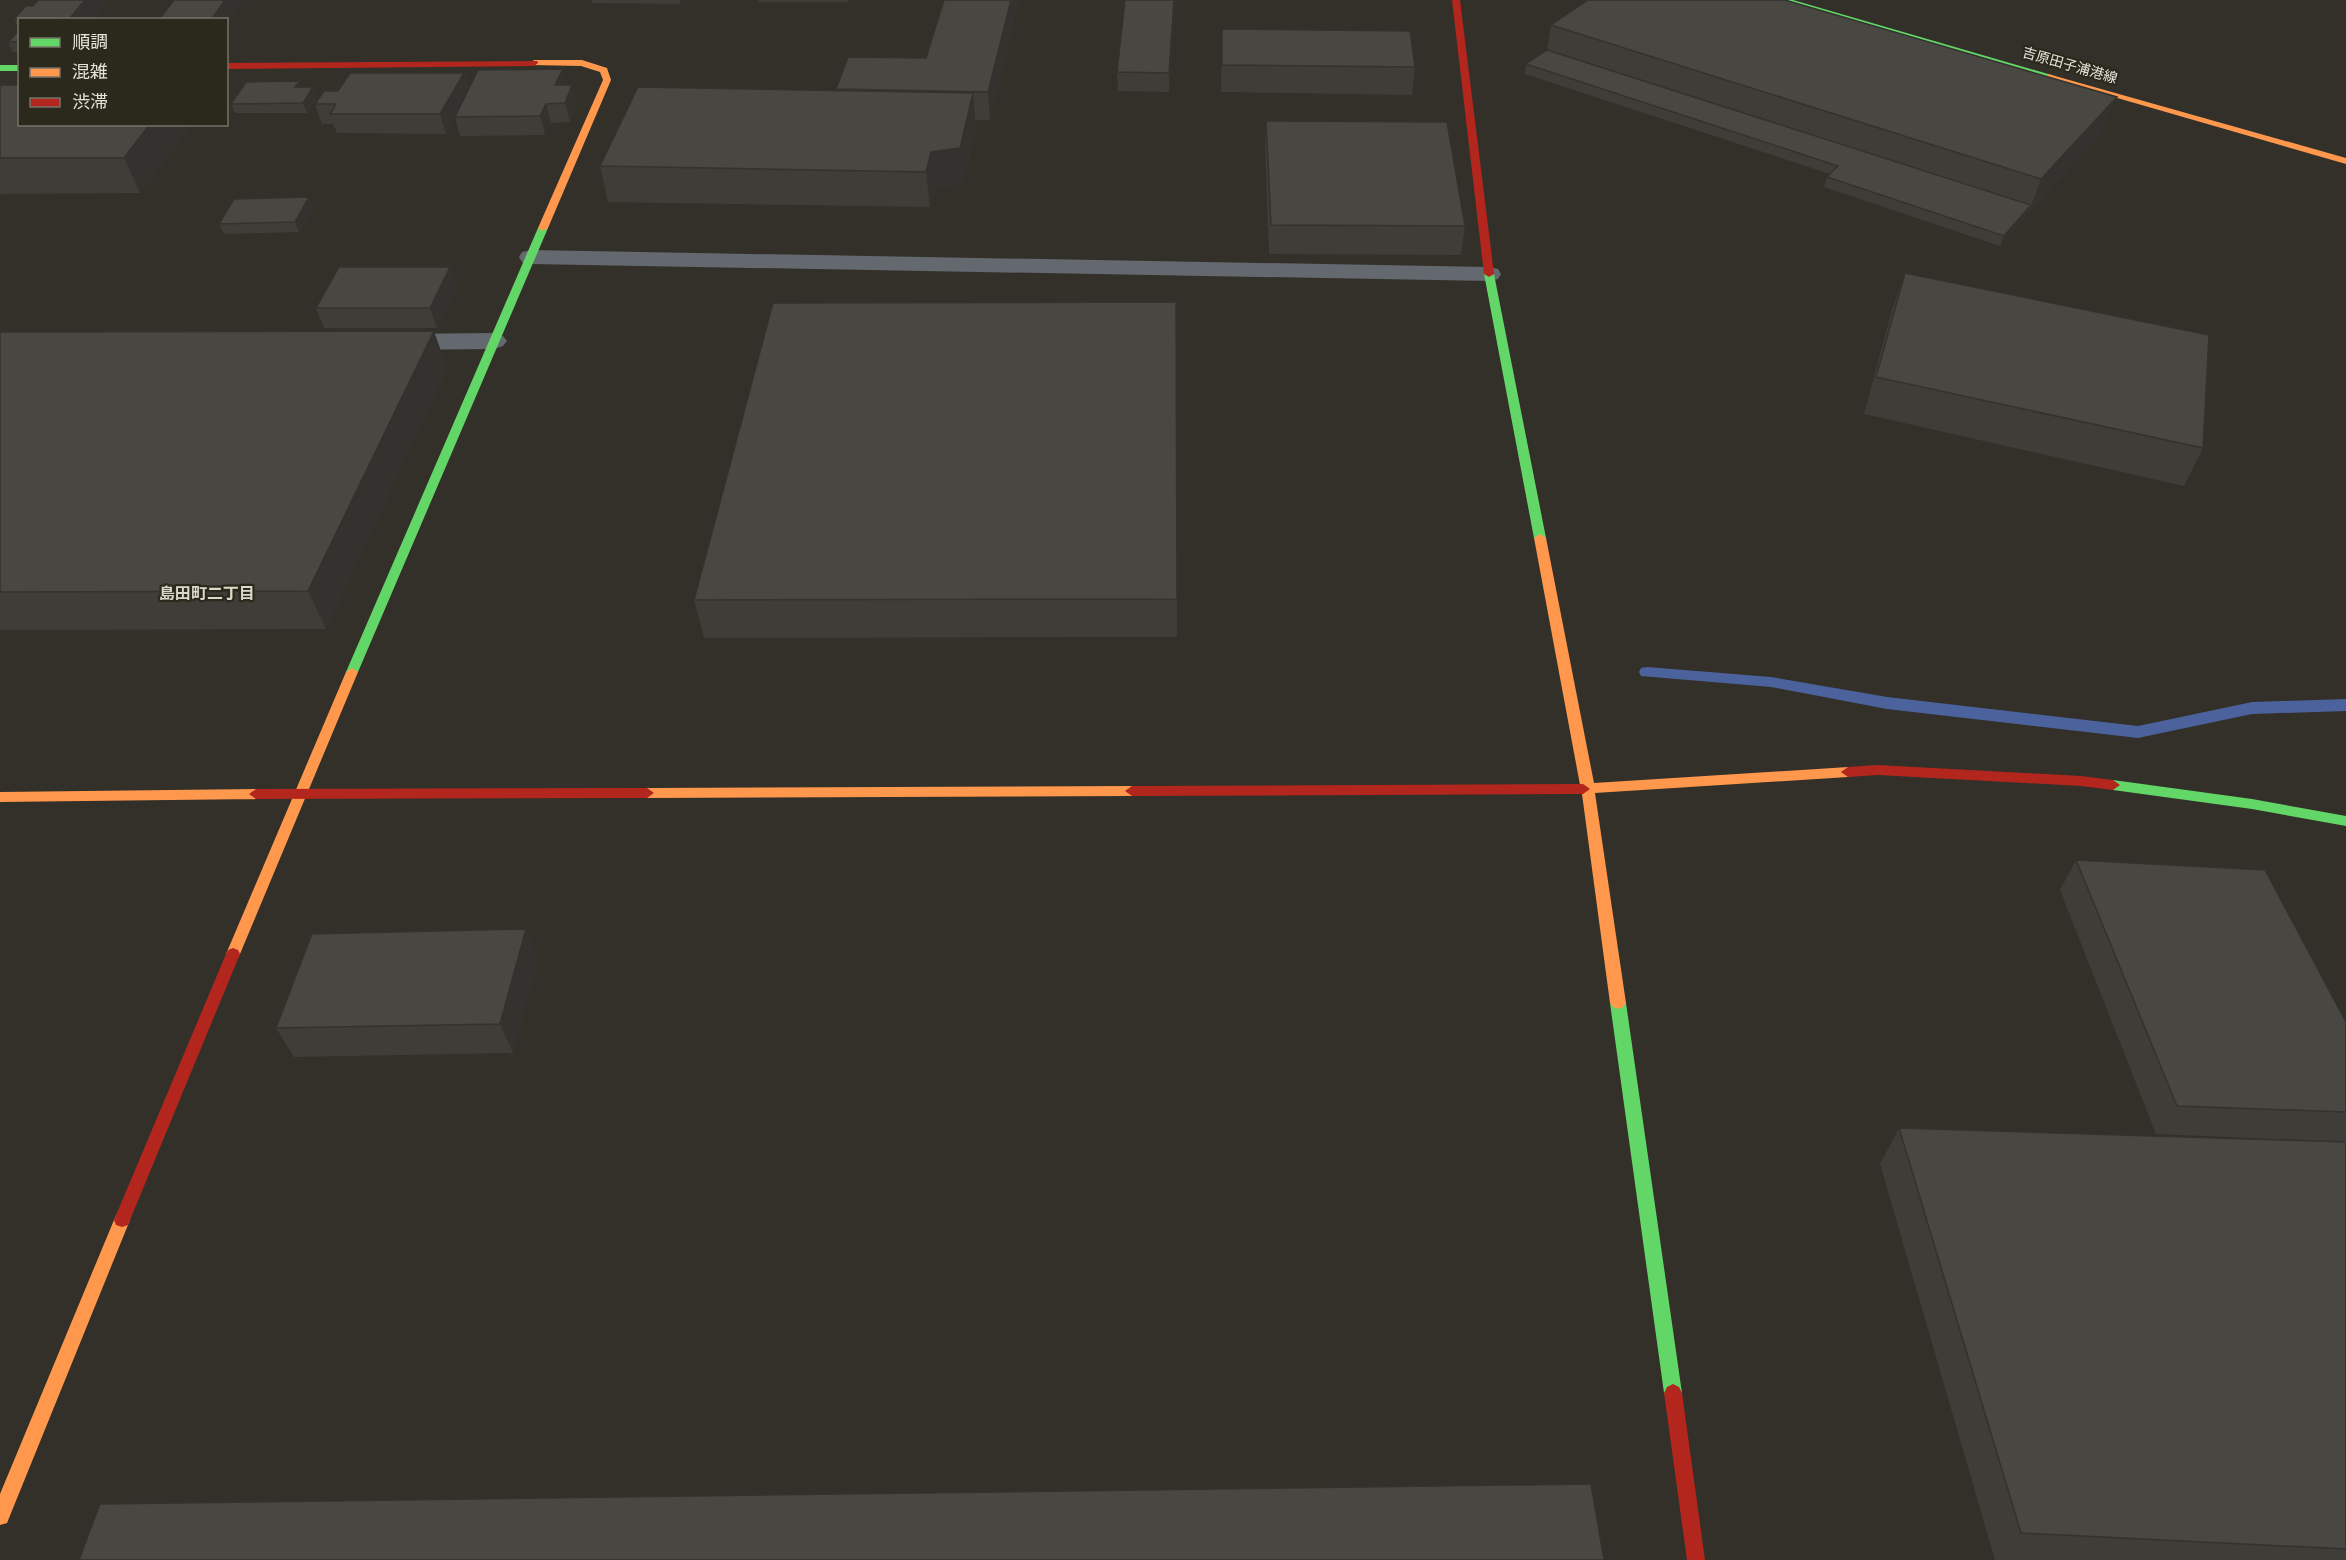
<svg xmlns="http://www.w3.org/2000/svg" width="2346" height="1560" viewBox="0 0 2346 1560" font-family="Signika,'Noto Sans JP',sans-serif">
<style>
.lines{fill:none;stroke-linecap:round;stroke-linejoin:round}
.stream{fill:#4b629c;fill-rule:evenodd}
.street{fill:#64686f;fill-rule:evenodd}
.fast{fill:#63d668;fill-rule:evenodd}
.slow{fill:#ff974d;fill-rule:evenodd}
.jam{fill:#b3261e;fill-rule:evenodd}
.wall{fill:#3f3d38}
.shaded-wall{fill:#33322e}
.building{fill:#494741;stroke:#33322e;stroke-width:1.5}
.labels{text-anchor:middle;stroke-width:4.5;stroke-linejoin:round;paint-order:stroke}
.far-street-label{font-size:14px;fill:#e5e3db;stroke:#2b291c}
.neighbourhood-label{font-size:16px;font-weight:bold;fill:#dad8c7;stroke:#2b291c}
</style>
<rect width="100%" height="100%" fill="#323028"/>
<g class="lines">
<!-- stream -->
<path class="stream" d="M 1647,667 L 1771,677 L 1887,697 L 2138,726 L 2252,702 L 2346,699 L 2346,711 L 2252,714 L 2138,738 L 1887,709 L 1771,687 L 1641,676 L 1639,672 L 1641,668 Z"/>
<!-- street -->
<path class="street" d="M 531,250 L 1489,267 L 1498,269 L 1501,274 L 1498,279 L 1489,281 L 531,264 L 522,262 L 519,257 L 522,252 Z
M 494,333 L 503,336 L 507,341 L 503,346 L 494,349 L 394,350 L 385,347 L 381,342 L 385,337 L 394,334 Z"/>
<!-- fast -->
<path class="fast" d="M 1780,0 L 1793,0 L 2055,76 L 2048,78 Z
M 0,65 L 20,65 L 20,71 L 0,71 Z
M 543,225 L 548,228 L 358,672 L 352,676 L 347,675 L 346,672 L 538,228 Z
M 1489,271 L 1494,274 L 1546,538 L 1540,542 L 1534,538 L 1484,274 Z
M 2113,780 L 2252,799 L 2346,816 L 2346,826 L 2252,809 L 2113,790 L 2106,785 Z
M 1618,997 L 1623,999 L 1626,1003 L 1682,1393 L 1679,1399 L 1673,1402 L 1667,1399 L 1664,1393 L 1610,1003 L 1613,999 Z"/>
<!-- slow -->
<path class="slow" d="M 534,60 L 582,60 L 607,68 L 611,80 L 548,228 L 543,231 L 538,228 L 603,80 L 600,72 L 581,66 L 531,65 L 530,63 Z
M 2048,74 L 2346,158 L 2346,164 L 2048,78 Z
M 1540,534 L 1546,538 L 1594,783 L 1848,767 L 1855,772 L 1848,777 L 1595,793 L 1626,1003 L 1623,1007 L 1618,1009 L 1613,1007 L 1610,1003 L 1582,794 L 1576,789 L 1580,785 L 1534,538 Z
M 352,668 L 358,672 L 240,954 L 238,958 L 233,960 L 228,958 L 226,954 L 346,672 Z
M 1132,786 L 1139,791 L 1132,796 L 647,798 L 640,793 L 647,788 Z
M 256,789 L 263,794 L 256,799 L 0,802 L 0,792 Z
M 122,1213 L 128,1215 L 130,1220 L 7,1523 L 0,1525 L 0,1494 L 114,1220 L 116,1215 Z"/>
<!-- jam -->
<path class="jam" d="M 1452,0 L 1460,0 L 1494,274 L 1489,277 L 1484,274 Z
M 537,61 L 538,63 L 534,66 L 226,69 L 226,63 Z
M 1878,765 L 2081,776 L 2113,780 L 2120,785 L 2113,790 L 2081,786 L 1878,775 L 1848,777 L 1841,772 L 1848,767 Z
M 1583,784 L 1590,789 L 1583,794 L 1132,796 L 1125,791 L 1132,786 Z
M 647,788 L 654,793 L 647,798 L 256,799 L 249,794 L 256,789 Z
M 233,948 L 238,950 L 240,954 L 130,1220 L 128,1225 L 122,1227 L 116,1225 L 114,1220 L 226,954 L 228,950 Z
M 1673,1384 L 1679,1387 L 1682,1393 L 1705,1560 L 1687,1560 L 1664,1393 L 1667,1387 Z"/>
</g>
<!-- wall -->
<path class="wall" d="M 591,0 L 681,0 L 679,4 L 592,3 Z
M 758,0 L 849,0 L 848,2 L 759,2 Z
M 944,0 L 1019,0 L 990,120 L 975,120 L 976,127 L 963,183 L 935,188 L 930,207 L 608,202 L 600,166 L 836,90 L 836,89 L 926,58 Z
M 1176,0 L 1169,92 L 1118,91 L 1117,72 Z
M 105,2 L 92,20 L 20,20 L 20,30 L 14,19 Z
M 1551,25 L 2103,131 L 2000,246 L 1824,187 L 1827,177 L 1830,174 L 1525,74 L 1526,64 L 1547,50 Z
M 1222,29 L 1415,67 L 1412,95 L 1221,92 Z
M 20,31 L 20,52 L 13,52 L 8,42 Z
M 464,73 L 469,89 L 567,85 L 577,104 L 570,122 L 551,123 L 545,135 L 460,136 L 455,118 L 446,134 L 337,133 L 333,124 L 322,124 L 315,104 L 338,91 Z
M 0,85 L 188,129 L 140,193 L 0,194 Z
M 302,87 L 313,87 L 317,97 L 307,113 L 235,113 L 231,104 Z
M 1266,121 L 1465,226 L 1461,255 L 1269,254 L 1265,148 Z
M 313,208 L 299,232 L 224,234 L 219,224 Z
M 450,267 L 457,288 L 437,328 L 324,328 L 316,308 Z
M 1905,273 L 2203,448 L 2184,486 L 1864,414 L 1892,310 Z
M 1176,302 L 1177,637 L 704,638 L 694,600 Z
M 0,332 L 447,368 L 326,629 L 0,630 Z
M 2076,860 L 2346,1022 L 2346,1142 L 2156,1134 L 2060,890 Z
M 526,929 L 538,959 L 513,1053 L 294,1057 L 276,1028 Z
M 1899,1128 L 2346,1142 L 2346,1560 L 1995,1560 L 1880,1164 Z"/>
<!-- shaded-wall -->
<path class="shaded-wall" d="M 85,0 L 104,0 L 105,2 L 92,20 L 71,20 L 70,18 Z
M 225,0 L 245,0 L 226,27 L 226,20 L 211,20 Z
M 1011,0 L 1019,0 L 990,120 L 988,92 Z
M 1174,0 L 1176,0 L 1169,92 L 1169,73 Z
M 563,69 L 567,88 L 560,105 L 555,85 Z
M 464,73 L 469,92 L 446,134 L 440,114 Z
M 300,81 L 303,91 L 295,87 Z
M 572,85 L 577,104 L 570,122 L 565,103 Z
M 313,87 L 317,97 L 307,113 L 303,103 Z
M 973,93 L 976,127 L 963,183 L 935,188 L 930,207 L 926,172 L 931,152 Z
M 2117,97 L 2103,131 L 2028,215 L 2041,179 Z
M 546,104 L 551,123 L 545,135 L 540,116 Z
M 150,124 L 186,124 L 188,129 L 140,193 L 124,158 Z
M 309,197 L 313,208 L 299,232 L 295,222 Z
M 2031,205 L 2028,215 L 2000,246 L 2004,236 Z
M 450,267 L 457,288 L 437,328 L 430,308 Z
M 434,331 L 447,368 L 326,629 L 308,591 Z
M 526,929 L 538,959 L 513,1053 L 500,1024 Z"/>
<!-- building -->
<path class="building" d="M 38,0 L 85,0 L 70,18 L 14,19 L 26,6 L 33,6 Z
M 174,0 L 225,0 L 211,20 L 159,20 Z
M 944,0 L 1011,0 L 988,92 L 836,89 L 848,57 L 926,58 Z
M 1125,0 L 1174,0 L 1169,73 L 1117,72 Z
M 1588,0 L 1785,0 L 2117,97 L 2041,179 L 1551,25 Z
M 1222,29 L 1410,31 L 1415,67 L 1222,65 Z
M 19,31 L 20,42 L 8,42 Z
M 1547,50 L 2031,205 L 2004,236 L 1827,177 L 1838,166 L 1526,64 Z
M 563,69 L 555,85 L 572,85 L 565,103 L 546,104 L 540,116 L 455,117 L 478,70 Z
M 350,73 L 464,73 L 440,114 L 330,114 L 336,104 L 315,104 L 324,91 L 338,91 Z
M 300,81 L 295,87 L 313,87 L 303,103 L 231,104 L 246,82 Z
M 0,85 L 20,85 L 20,124 L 150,124 L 124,158 L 0,158 Z
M 638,87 L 973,93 L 960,148 L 931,152 L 926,172 L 600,166 Z
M 1266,121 L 1447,122 L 1465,226 L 1271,225 Z
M 309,197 L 295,222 L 219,224 L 234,199 Z
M 339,267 L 450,267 L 430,308 L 316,308 Z
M 1905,273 L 2209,335 L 2203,448 L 1876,377 Z
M 1176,302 L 1177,599 L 694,600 L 773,303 Z
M 434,331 L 308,591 L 0,592 L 0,332 Z
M 2076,860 L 2265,870 L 2346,1022 L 2346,1112 L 2177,1106 Z
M 526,929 L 500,1024 L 276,1028 L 312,934 Z
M 1899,1128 L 2346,1142 L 2346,1549 L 2021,1533 Z
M 1591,1484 L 1604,1560 L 79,1560 L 100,1504 Z"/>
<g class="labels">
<!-- far-street labels -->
<g class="far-street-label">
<text transform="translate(2070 65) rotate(16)" y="5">吉原田子浦港線</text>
</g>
<!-- neighbourhood labels -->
<g class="neighbourhood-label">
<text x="207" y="599">島田町二丁目</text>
</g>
</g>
<!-- legend -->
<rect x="18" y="18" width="210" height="108" fill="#2b291c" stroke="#757368" stroke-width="1.5"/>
<rect x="30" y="38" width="30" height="9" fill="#63d668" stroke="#757368" stroke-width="1.5"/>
<text x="72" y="48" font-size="18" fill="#e5e3db">順調</text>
<rect x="30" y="68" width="30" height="9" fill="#ff974d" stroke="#757368" stroke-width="1.5"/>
<text x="72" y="78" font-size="18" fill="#e5e3db">混雑</text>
<rect x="30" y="98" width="30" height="9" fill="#b3261e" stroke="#757368" stroke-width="1.5"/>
<text x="72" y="108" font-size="18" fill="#e5e3db">渋滞</text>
</svg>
